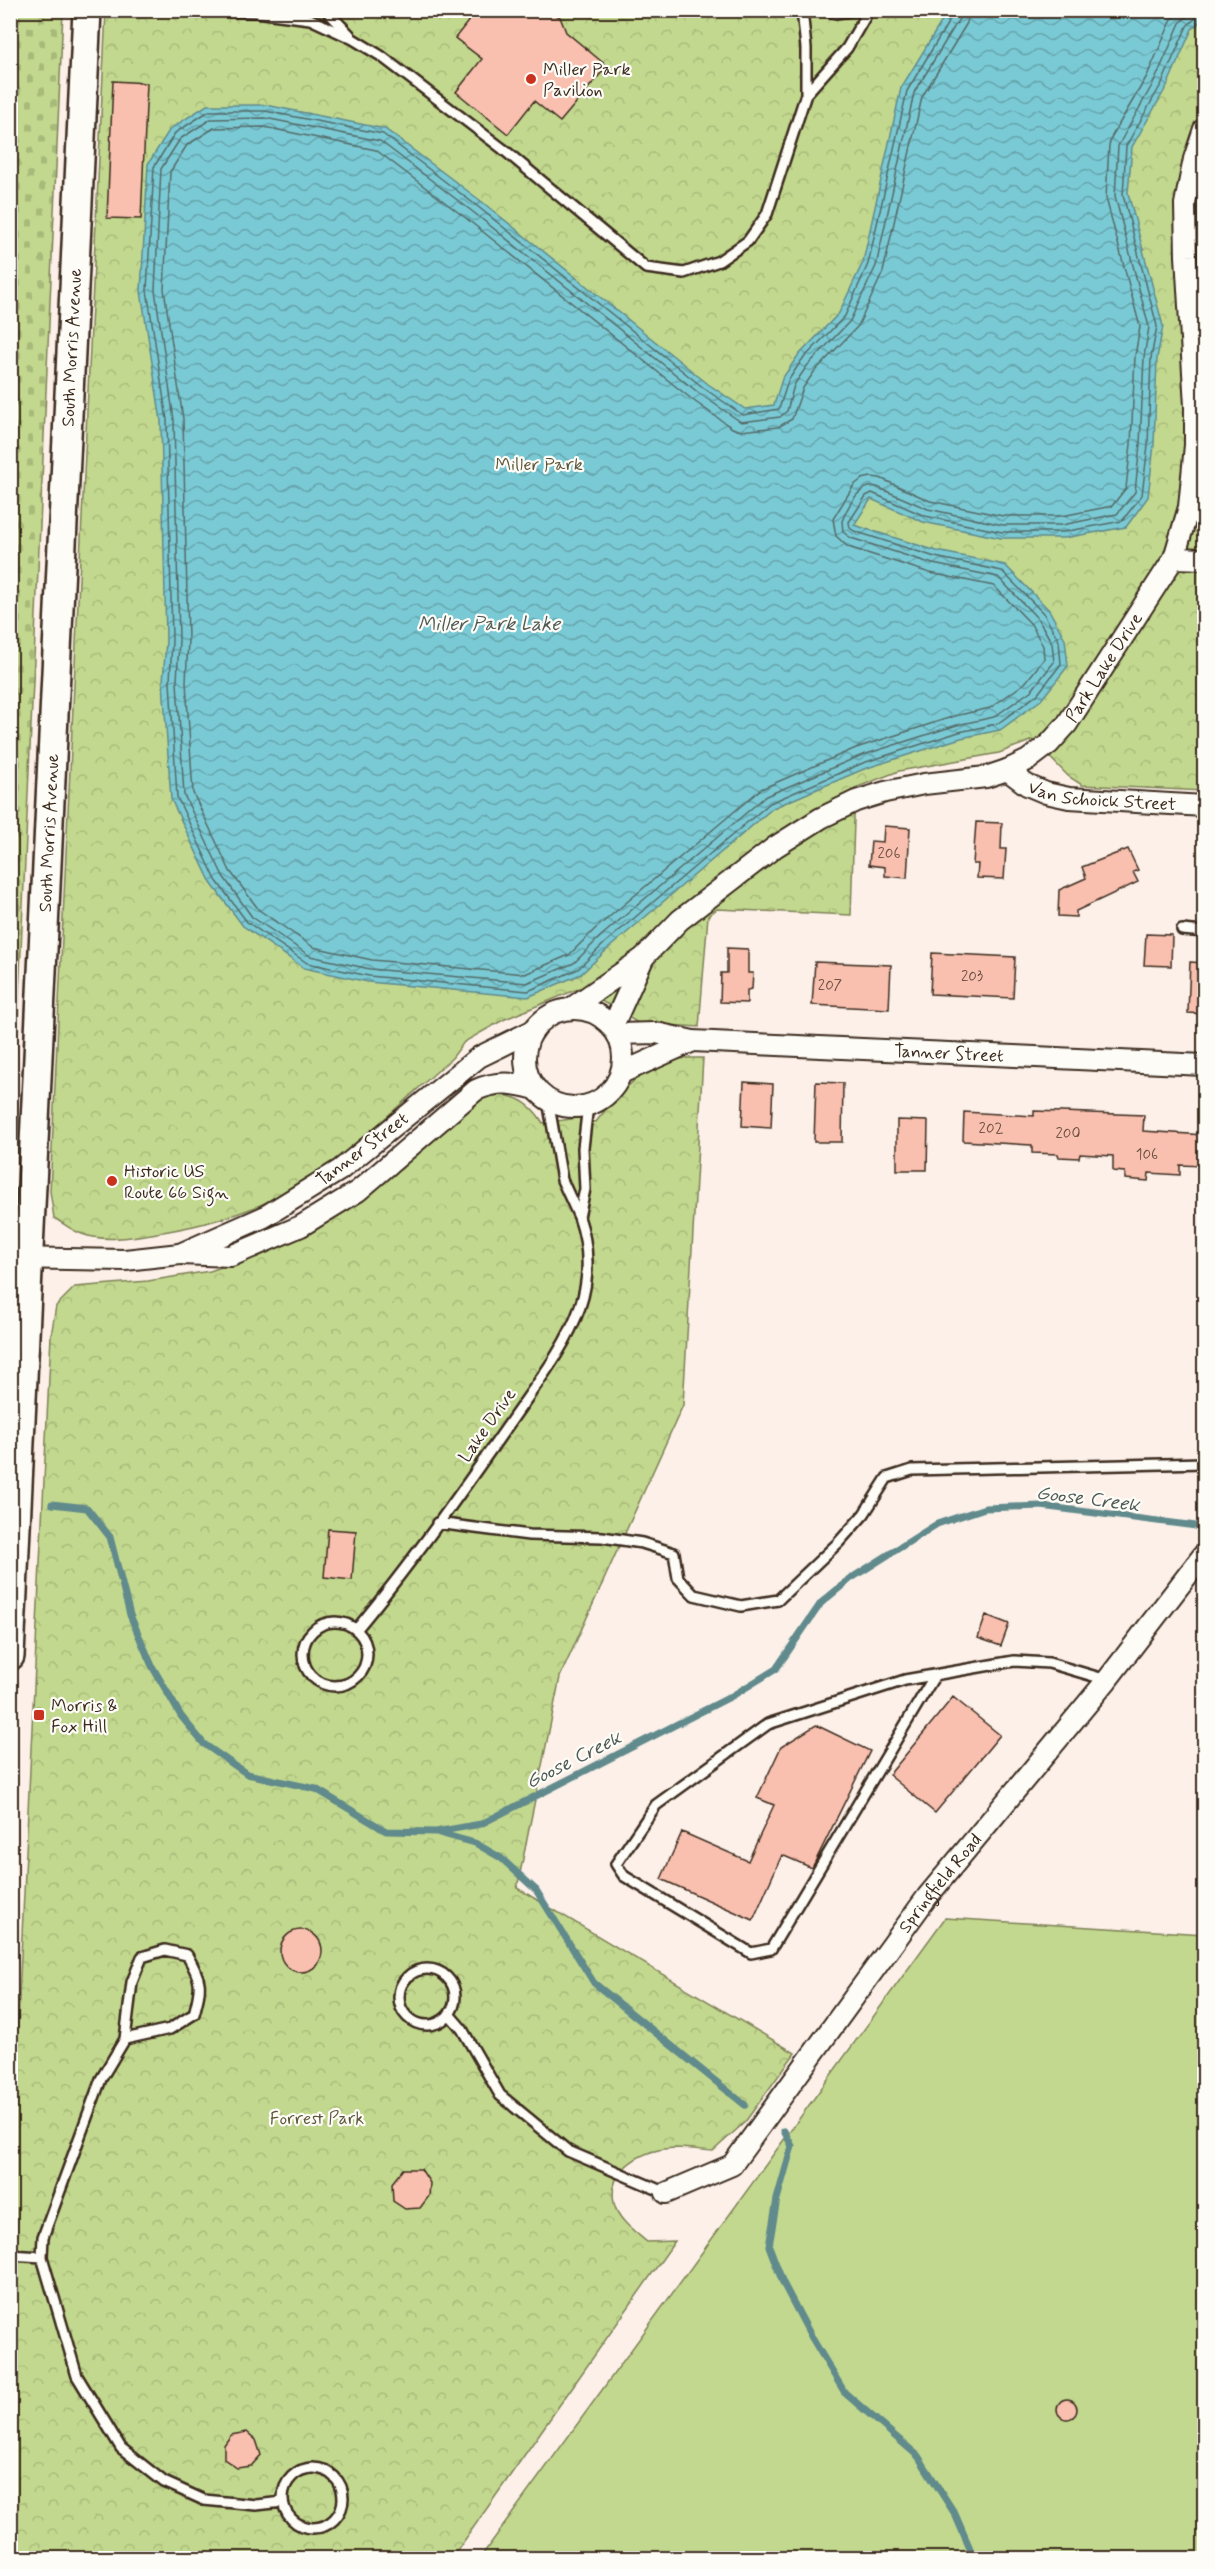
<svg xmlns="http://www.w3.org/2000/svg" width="1215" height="2569" viewBox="0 0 1215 2569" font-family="Mynerve,sans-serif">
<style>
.grass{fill:#c2d88e;stroke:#7e8156;stroke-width:1.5}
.cemetery{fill:url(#cemetery-stones);stroke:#7e8156;stroke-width:1.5}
.park{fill:url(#park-crowns);stroke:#7e8156;stroke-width:1.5}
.water{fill:url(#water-waves);stroke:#618a8c;stroke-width:1.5}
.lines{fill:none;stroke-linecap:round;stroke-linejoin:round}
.shore{stroke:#546a67;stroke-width:1.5}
.stream{stroke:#618a8c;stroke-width:7}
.building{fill:#f9c0af;stroke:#3b2a1e;stroke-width:1.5}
.service-casing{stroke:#3b2a1e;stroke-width:14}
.minor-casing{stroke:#3b2a1e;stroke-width:24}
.secondary-casing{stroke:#3b2a1e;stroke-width:32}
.service{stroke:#fdfcf7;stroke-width:9}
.minor{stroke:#fdfcf7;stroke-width:20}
.secondary{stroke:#fdfcf7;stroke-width:27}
.poi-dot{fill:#c8321e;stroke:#fdfcf7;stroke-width:2}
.labels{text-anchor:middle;stroke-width:4.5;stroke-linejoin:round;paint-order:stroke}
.number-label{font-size:15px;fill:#6a5042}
.poi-label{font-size:18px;fill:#3b2a1e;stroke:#fdfcf7;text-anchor:start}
.street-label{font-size:18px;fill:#3b2a1e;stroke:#fdfcf7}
.park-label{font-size:18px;fill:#5d563a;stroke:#fdfcf7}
.water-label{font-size:20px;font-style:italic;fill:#4e5a55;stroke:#fdfcf7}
</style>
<defs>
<pattern id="cemetery-stones" width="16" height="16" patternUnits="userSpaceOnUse" patternTransform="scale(1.5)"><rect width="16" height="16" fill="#c2d88e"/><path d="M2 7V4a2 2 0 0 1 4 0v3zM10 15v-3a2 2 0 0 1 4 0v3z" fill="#a8ba7a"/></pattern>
<pattern id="park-crowns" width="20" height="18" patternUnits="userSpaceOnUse" patternTransform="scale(1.5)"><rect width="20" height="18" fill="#c2d88e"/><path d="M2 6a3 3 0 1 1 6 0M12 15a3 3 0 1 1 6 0" fill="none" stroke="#a8ba7a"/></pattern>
<pattern id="water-waves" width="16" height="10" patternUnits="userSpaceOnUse" patternTransform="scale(1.5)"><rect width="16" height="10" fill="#7acad5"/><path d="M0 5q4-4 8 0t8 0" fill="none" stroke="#65a4ac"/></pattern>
</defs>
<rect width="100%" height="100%" fill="#fcf0e9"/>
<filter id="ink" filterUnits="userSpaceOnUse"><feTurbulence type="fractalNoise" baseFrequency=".0167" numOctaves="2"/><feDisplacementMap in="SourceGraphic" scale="12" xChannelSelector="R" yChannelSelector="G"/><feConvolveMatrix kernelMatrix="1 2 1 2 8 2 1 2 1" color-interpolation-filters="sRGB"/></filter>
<g filter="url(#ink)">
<!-- grass -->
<path class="grass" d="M 945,1918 L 1204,1934 L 1204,2558 L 480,2558 Z"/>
<!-- cemetery -->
<path class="cemetery" d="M 63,10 L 63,11 L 11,1173 L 10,11 Z"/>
<!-- park -->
<path class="park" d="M 106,11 L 1204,11 L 1204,791 L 1082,785 L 1068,776 L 1033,740 L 999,753 L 899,771 L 855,788 L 851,915 L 717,909 L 708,916 L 699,1027 L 638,1023 L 580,988 L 503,1020 L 464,1042 L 452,1058 C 403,1101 356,1149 301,1184 C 260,1210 210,1224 163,1232 C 138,1236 106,1243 82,1234 C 72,1231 63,1223 54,1218 L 50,1191 Z
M 687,1058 L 703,1058 L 683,1405 L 560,1677 L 517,1888 L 795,2053 L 745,2122 L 713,2151 C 701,2150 688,2148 675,2148 C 645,2149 607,2167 614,2203 C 617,2219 635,2232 647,2242 L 675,2241 L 452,2558 L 11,2558 L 11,2162 L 51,1336 L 56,1306 L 75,1287 L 148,1281 L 210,1271 L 282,1246 L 348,1210 L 472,1104 C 501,1088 526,1095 543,1123 L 578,1118 L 596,1122 C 619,1090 647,1063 687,1058 Z"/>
<!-- water -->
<path class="water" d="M 948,11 L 1204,11 L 1204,18 L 1192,29 L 1167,86 L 1132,147 L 1128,193 L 1163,326 L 1157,358 L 1154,445 L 1148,497 L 1126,527 L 1064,538 L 1001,538 L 923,522 L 871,499 L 854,525 L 937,551 L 1005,565 L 1049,610 L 1065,639 L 1068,666 L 1041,700 L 1000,730 L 961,738 L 864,769 L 773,808 L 610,947 L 581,974 L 528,997 L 368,982 L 304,968 L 243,926 L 211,883 L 171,799 L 163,682 L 166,640 L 161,421 L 141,291 L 148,164 L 170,129 L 207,105 L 266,105 L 385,129 L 481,201 L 708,384 L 745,409 L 774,405 L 782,379 L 797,357 L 839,313 L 863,262 L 901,88 Z"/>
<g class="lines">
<!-- shore -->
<path class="shore" d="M 953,10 L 952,16 L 907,91 L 868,264 L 845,316 L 801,361 L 788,381 L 779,409 L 743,415 L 705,389 L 477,206 L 383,134 L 265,111 L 209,111 L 175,133 L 154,167 L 147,290 L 167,420 L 172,640 L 170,682 L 177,797 L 216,880 L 247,922 L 307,963 L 369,976 L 528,991 L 578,969 L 606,942 L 770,803 L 863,763 L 959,732 L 997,724 L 1037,695 L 1061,664 L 1059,641 L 1044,614 L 1002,571 L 935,557 L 854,531 L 850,528 L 849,522 L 866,496 L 872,493 L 925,516 L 1002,532 L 1063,532 L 1122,521 L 1142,495 L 1148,445 L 1151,358 L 1157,326 L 1123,195 L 1126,146 L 1162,83 L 1187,26 L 1199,15 L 1204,14
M 960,10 L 959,19 L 914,93 L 876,266 L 850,321 L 807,366 L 794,385 L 787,411 L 780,417 L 741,422 L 700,394 L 473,212 L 380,141 L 265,118 L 211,119 L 180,139 L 161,169 L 155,290 L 174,420 L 179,640 L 177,682 L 184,795 L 223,876 L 252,917 L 310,956 L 370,969 L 527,983 L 574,963 L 601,936 L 766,796 L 860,756 L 957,725 L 994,717 L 1032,690 L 1054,662 L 1052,643 L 1038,619 L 998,577 L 933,564 L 851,538 L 843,532 L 842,521 C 848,506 859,483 877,487 L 928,509 L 1003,525 L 1062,525 L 1117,514 L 1135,492 L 1140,444 L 1144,357 L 1149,327 L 1115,196 L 1118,146 L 1155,80 L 1180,23 L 1193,10
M 969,10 L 967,23 L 922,97 L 883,272 L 858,326 L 814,372 L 803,388 L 792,419 L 778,427 L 741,431 L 732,428 L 694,401 L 467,219 L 376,150 L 264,127 L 214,128 L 187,145 L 170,172 L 164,289 L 183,419 L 188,640 L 186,682 L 193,793 L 230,871 L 259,910 L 313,947 L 372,960 L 525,974 L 569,955 L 595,929 L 761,789 L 856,748 L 955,716 L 990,708 L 1025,683 L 1044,659 L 1043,646 L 1031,624 L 994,586 L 930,573 L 848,547 L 836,536 L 833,519 L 854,485 L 862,479 L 871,477 L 880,478 L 930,501 L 1003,516 L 1062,516 L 1112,506 L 1126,488 L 1131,444 L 1135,356 L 1140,327 L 1106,198 L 1109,145 L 1112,136 L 1147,76 L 1172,19 L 1179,10"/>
<!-- stream -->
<path class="stream" d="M 52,1504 L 87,1508 L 110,1537 L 130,1615 L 152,1666 L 181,1716 L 204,1744 L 247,1774 L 316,1789 L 386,1831 L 436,1832 L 481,1824 L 732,1696 L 776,1669 L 821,1603 L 850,1579 L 937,1524 L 985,1508 L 1041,1506 L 1196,1526 L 1204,1530
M 439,1833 L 475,1843 L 501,1858 L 536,1890 L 594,1983 L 745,2105
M 784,2131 L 792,2146 L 777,2199 L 769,2246 L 783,2283 L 812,2338 L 845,2393 L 918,2456 L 955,2514 L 974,2558"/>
</g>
<!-- building -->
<path class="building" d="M 477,10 L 547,10 L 560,17 L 566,32 L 607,66 L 560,122 L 534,101 L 508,134 L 456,92 L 482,59 L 455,38 Z
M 113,81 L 147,83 L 141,219 L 107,218 Z
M 976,822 L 1002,823 L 1001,849 L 1006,849 L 1004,879 L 977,878 L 978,864 L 973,864 Z
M 884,826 L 910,828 L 907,878 L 885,876 L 885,867 L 869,865 L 871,841 L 883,842 Z
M 1128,849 L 1138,870 L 1133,872 L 1138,882 L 1076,911 L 1076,917 L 1058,916 L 1059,890 L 1086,878 L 1082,867 Z
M 1146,934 L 1172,935 L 1171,966 L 1144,965 Z
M 727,948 L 748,949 L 748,973 L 753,973 L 752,989 L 747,990 L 747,1003 L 720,1002 L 721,973 L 727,973 Z
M 932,953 L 1015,957 L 1013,998 L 930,994 Z
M 815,962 L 891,965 L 889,1009 L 812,1005 Z
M 1190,962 L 1204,963 L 1204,1014 L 1188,1013 Z
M 744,1082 L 773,1084 L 771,1128 L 742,1126 Z
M 816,1082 L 843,1083 L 842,1142 L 814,1142 Z
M 1034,1111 L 1144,1115 L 1143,1131 L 1204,1135 L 1204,1166 L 1180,1165 L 1180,1175 L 1149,1173 L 1148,1181 L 1125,1179 L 1125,1172 L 1113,1171 L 1113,1156 L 1080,1154 L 1079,1158 L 1059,1157 L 1058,1154 L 1032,1153 L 1032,1145 L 963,1141 L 964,1112 L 1034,1116 Z
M 897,1120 L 928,1121 L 927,1170 L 897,1170 Z
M 328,1529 L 356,1531 L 352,1580 L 324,1577 Z
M 986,1615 L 1009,1624 L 1001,1646 L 978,1638 Z
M 953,1697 L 1000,1735 L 935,1813 L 889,1775 Z
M 816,1725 L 870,1751 L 812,1868 L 782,1855 L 753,1920 L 661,1879 L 682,1832 L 748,1861 L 774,1805 L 757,1798 L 781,1747 Z
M280 1951a21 21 0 1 1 42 0a21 21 0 1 1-42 0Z
M 403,2169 L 421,2169 L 430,2183 L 429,2196 L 420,2208 L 405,2209 L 393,2201 L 392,2183 Z
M1057 2409a10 10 0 1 1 20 0a10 10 0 1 1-20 0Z
M 247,2432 L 256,2440 L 261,2455 L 251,2466 L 237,2468 L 224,2459 L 224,2445 L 231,2435 Z"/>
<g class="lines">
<!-- service casing -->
<g class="service-casing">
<path id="service" d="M 186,10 L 256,12 L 310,19 L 353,39 L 381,56 L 503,149 L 646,268 L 684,273 L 719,261 L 748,241 L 767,214 L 806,94 L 847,48 L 869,10
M 326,10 L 350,35
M 802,10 L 806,48 L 806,94
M 821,10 L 836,13 L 857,10
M 1182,930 L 1204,932
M 548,1100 L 562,1180 L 579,1217 L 585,1189 L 583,1148 L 588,1105
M 437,1523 L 529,1535 L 602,1537 L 642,1543 L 674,1553 L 678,1578 L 694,1595 L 741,1606 L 778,1600 L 838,1543 L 864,1514 L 887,1478 L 912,1470 L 1204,1463
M303 1654a32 32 0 1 1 64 0a32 32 0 1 1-64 0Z
M 356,1630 C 411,1564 460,1494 509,1424 C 534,1387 565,1350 580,1307 C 590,1278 589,1246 579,1217
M 935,1675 L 771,1949 L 751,1953 L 624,1876 L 616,1864 L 656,1805 L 768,1724 L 905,1680 L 1014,1661 L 1049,1663 L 1107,1680
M399 1997a28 28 0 1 1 56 0a28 28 0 1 1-56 0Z
M 449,2014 L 462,2029 L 500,2095 L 568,2151 L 666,2193
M 10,2255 L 42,2257 L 77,2376 L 121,2448 L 164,2482 L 204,2500 L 256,2505 L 283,2502
M 42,2257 L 43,2237 L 101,2079 L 125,2039 L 132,1982 L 142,1957 L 165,1950 L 187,1955 C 202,1981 202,1985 194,2014 L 170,2029 L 125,2039
M283 2498a30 30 0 1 1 60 0a30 30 0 1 1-60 0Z"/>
</g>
<!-- minor casing -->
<g class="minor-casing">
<g id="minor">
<path d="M 1174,558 L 1204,559"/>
<path id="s1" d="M 1007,770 L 1027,785 L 1046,793 L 1069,798 L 1204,806"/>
<path id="s2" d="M 570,1009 L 643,958 L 680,920 L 775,847 L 821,818 L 856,801 L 885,792 L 924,784 L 986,777 L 1007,770 L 1028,760 L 1049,744 L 1067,724 L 1174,558 L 1189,507 L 1195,445 L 1195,406 L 1186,256 L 1185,204 L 1194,159 L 1204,129"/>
<circle cx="574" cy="1058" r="49"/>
<path d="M 612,1028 L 643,959"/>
<path d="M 534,1030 L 479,1057 L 340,1170 L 264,1217 L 180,1254 L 231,1256 L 301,1226 L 358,1191 L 476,1090 C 498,1080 514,1083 536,1089"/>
<path id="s3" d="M 617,1034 L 656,1033 L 693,1041 L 1204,1065"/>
<path d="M 621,1073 L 693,1041"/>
<path d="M 10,1258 L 125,1260 L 180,1254"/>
<path id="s4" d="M 666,2193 L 732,2165 L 927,1897 L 1107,1680 L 1204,1554"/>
</g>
</g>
<!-- secondary casing -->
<g class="secondary-casing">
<g id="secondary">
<path id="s5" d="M 10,1656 L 87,10"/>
</g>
</g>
<!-- service -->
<use href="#service" class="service"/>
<!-- minor -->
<use href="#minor" class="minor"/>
<!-- secondary -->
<use href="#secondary" class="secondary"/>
</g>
</g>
<!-- markers -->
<g class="poi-dot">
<circle cx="531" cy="79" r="6"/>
<circle cx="112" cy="1181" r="6"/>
<rect x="33" y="1709" width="12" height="12" rx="3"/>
</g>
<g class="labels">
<!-- number labels -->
<g class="number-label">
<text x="889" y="858">206</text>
<text x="972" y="981">203</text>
<text x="830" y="990">207</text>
<text x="991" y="1133">202</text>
<text x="1068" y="1138">200</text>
<text x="1147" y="1159">106</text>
</g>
<!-- poi labels -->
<g class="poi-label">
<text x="543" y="75">Miller Park<tspan x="543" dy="21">Pavilion</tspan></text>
<text x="124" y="1177">Historic US<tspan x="124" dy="21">Route 66 Sign</tspan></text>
<text x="51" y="1711">Morris &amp;<tspan x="51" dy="21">Fox Hill</tspan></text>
</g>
<!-- street labels -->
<g class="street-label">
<text dy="6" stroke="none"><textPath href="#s5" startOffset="1310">South Morris Avenue</textPath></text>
<text dy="6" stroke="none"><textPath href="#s2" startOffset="654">Park Lake Drive</textPath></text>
<text dy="6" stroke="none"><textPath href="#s1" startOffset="102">Van Schoick Street</textPath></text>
<text dy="6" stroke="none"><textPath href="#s5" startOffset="824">South Morris Avenue</textPath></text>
<text dy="6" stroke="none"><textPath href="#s3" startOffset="333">Tanner Street</textPath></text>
<text transform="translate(362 1149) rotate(-37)" y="6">Tanner Street</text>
<text transform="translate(487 1425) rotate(-55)" y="6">Lake Drive</text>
<text dy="6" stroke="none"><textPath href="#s4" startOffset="422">Springfield Road</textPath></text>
</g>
<!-- park labels -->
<g class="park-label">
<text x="539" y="470">Miller Park</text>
<text x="317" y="2124">Forrest Park</text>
</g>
<!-- water labels -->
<g class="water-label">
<text x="489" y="630">Miller Park Lake</text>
<text transform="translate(1088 1498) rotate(7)" y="7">Goose Creek</text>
<text transform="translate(573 1759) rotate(-27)" y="7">Goose Creek</text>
</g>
</g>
<!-- margin -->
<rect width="1215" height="2569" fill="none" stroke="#fdfcf7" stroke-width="36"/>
<rect x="18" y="18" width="1179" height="2533" fill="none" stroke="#3b2a1e" stroke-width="2" filter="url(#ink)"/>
</svg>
